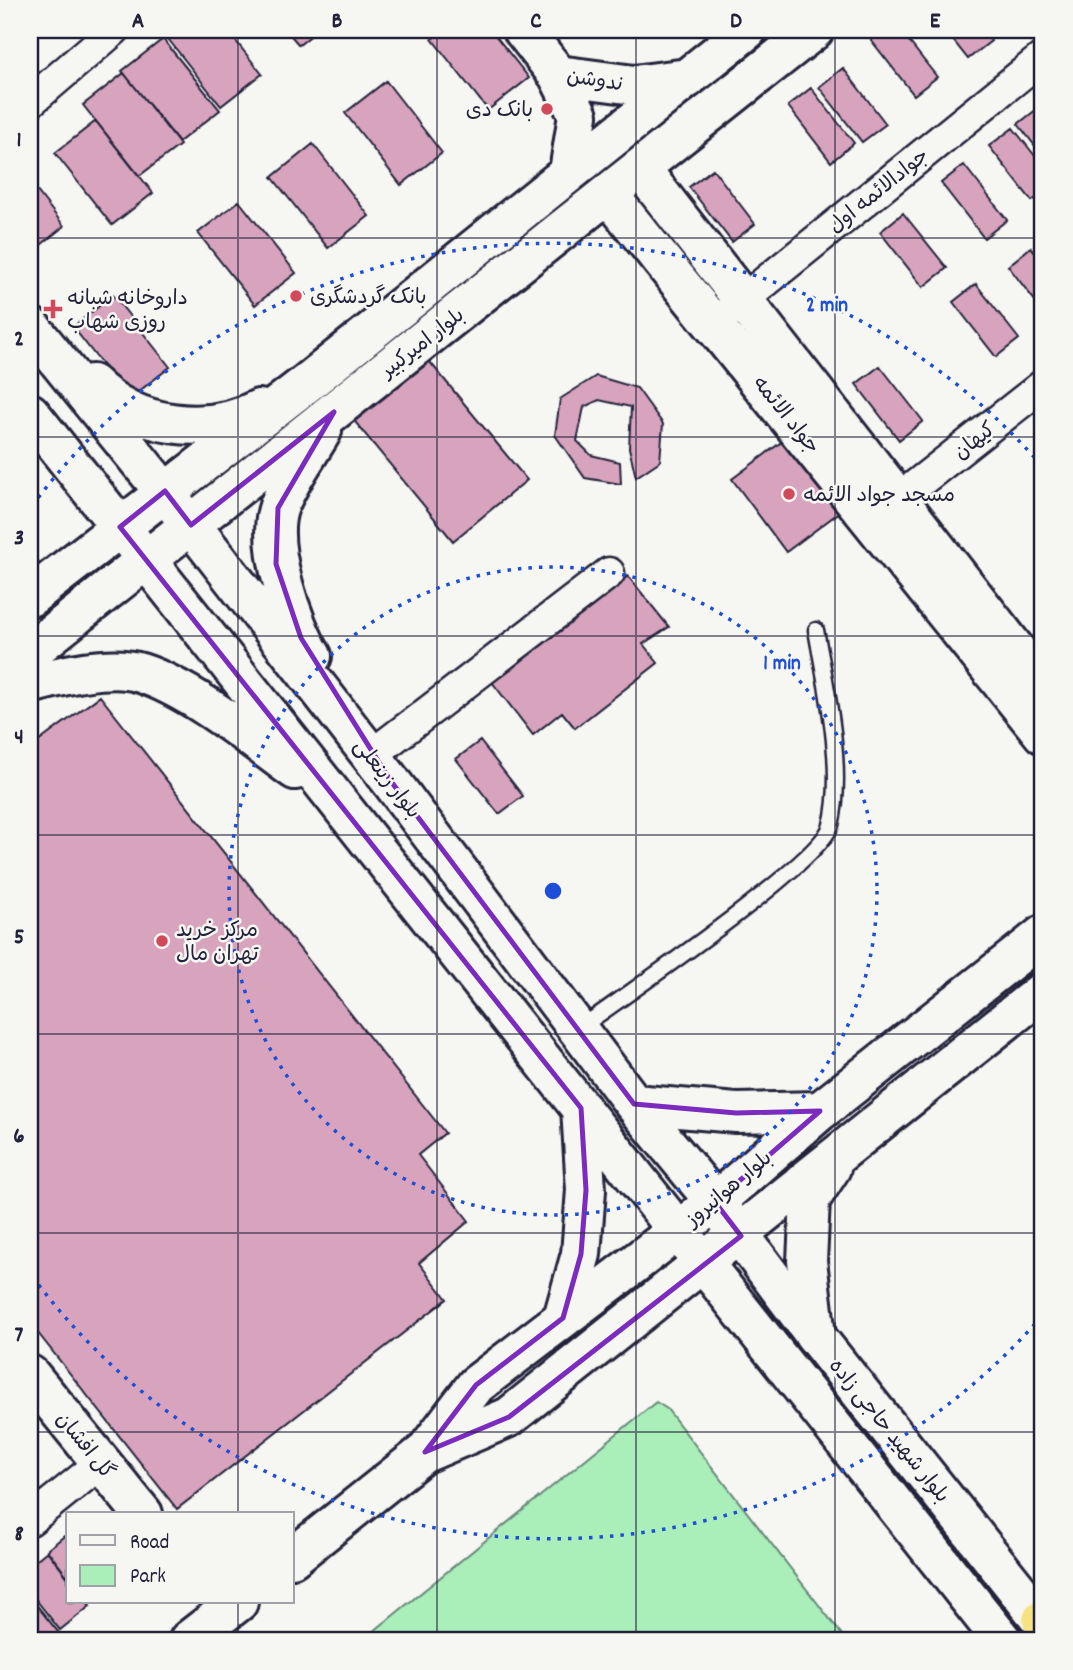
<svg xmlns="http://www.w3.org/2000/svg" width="1073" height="1670" viewBox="0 0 1073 1670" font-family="Dekko,'Playpen Sans Arabic',sans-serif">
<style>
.green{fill:#aaeeb9;stroke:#66887a;stroke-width:2}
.building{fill:#d8a4bd;stroke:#22223b;stroke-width:2}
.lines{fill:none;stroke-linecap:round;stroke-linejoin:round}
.lane-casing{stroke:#22223b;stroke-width:19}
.street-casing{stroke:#22223b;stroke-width:35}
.secondary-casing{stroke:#22223b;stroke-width:44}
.highway-casing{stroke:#22223b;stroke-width:44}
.lane{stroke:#f6f6f2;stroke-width:14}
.street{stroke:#f6f6f2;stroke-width:30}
.secondary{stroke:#f6f6f2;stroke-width:38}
.highway{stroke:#f6e281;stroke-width:38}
.marked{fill:none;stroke:#7b2cbf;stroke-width:5;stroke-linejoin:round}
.grid{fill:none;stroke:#22223b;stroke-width:2;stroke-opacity:0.55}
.ring{fill:none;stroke:#1d4ed8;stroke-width:3.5;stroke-dasharray:3.5 7}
.poi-dot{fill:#d1495b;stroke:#f6f6f2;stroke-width:2.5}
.labels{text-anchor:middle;stroke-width:5;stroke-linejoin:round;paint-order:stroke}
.street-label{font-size:21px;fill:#22223b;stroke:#f6f6f2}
.poi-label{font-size:21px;fill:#22223b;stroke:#f6f6f2;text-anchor:start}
.centre{fill:#1d4ed8;stroke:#f6f6f2;stroke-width:3.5}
.ring-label{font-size:21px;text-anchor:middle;font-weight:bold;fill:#1d4ed8;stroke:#f6f6f2;stroke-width:5;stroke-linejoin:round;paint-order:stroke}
.neatline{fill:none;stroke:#22223b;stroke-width:2.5}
.grid-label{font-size:23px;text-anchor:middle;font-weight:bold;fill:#22223b}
</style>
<rect width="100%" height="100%" fill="#f6f6f2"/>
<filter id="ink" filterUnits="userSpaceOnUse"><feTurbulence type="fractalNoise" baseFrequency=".0143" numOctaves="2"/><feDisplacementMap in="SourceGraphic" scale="14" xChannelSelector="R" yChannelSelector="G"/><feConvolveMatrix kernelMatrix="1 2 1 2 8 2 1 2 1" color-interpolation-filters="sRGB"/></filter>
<g filter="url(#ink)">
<!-- green -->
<path class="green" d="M 656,1402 L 667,1409 L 846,1640 L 363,1640 Z"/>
<!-- building -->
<path class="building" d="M 171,30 L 227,30 L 262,74 L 221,106 L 165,35 Z
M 286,30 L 318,30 L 299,45 Z
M 443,30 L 491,30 L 529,78 L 488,110 L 432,39 Z
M 884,30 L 900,30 L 937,77 L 914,95 L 871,40 Z
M 945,30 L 983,30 L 991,41 L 968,59 Z
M 163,39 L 220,110 L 179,142 L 122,71 Z
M 843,68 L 886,124 L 862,142 L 819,87 Z
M 124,73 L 180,145 L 139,176 L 83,105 Z
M 386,81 L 442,153 L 401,185 L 345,113 Z
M 811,88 L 854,143 L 831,162 L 788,106 Z
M 1042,105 L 1043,107 L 1043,156 L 1018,124 Z
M 96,121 L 153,193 L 112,225 L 55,153 Z
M 1013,128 L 1043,166 L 1043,193 L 1032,201 L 989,146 Z
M 313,144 L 369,216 L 328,248 L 272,177 Z
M 964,165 L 1007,220 L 984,238 L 941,183 Z
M 713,169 L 755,224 L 732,242 L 689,187 Z
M 30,182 L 64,226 L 30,254 Z
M 239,201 L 296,273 L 255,305 L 198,233 Z
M 903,213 L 947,268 L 923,287 L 880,232 Z
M 1031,247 L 1043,263 L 1043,311 L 1008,266 Z
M 976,284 L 1019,339 L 996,357 L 953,302 Z
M 113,295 L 170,367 L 129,399 L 73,327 Z
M 425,356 L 527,480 L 453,541 L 351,417 Z
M 880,366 L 923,421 L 899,440 L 856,384 Z
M 596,376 L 637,388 L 663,424 L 660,461 L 636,477 L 629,448 L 631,407 L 599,400 L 584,407 L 577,441 L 591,455 L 620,462 L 621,484 L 585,478 L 555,435 L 560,399 Z
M 791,435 L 845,508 L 786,552 L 732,479 Z
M 628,576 L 669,627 L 643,644 L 658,663 L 575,728 L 562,712 L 533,735 L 492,682 Z
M 100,696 L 445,1133 L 418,1155 L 469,1221 L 419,1263 L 447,1299 L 177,1509 L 30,1323 L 30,748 Z
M 480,741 L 523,796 L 499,814 L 456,759 Z
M 68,1533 L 68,1577 L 47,1550 Z
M 47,1551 L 68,1578 L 68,1602 L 87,1602 L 90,1606 L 60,1630 L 30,1592 L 30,1565 Z
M 30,1597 L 59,1633 L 49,1640 L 30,1640 Z"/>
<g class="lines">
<!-- lane casing -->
<g class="lane-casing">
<path id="lane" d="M 580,1028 C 621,998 822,862 831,825 C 845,770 826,685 816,630"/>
</g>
<!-- street casing -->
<g class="street-casing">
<path id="street" d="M 30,102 L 114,30
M 728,312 L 1043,57
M 883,511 L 1043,385
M 373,754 L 609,573
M 30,1520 L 101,1463"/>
</g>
<!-- secondary casing -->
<g class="secondary-casing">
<path id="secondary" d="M 523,30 L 558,75 L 578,115 L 569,172
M 558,75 L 634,85 L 688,78
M 640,168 L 1043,685
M 608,194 L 1043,734
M 30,326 L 191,525 L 390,780 L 634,1104 L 715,1202 L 817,1338 L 1043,1622
M 92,384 C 135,427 206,437 259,409
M 30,413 L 1002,1640
M 30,597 L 307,383 L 747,30
M 30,652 L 814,30
M 312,656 C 292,624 265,544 279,506 C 289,481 308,455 322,431
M 30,684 C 60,676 110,663 141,673 C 193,690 251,738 295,770
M 634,1104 L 736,1113 L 820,1111
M 563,1318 L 581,1254 L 586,1190 L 581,1108
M 816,1336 L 807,1261 L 810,1200 L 831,1168
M 30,1375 L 143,1514
M 427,1452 L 509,1417 L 1043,991
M 292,1558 L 425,1452 L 476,1385 L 715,1202 L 820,1111 L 1043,935
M 189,1640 L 238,1602"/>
</g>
<!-- highway casing -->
<g class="highway-casing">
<path id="highway" d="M 1042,1620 L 1043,1621"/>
</g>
<!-- lane -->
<use href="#lane" class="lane"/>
<!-- street -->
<use href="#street" class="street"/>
<!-- secondary -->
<use href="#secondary" class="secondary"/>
<!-- highway -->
<use href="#highway" class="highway"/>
</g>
</g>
<!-- marked area -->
<path class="marked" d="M 334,412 L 278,508 L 276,564 L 301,638 L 390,780 L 634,1104 L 736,1113 L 820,1111 L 715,1202 L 741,1236 L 509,1417 L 425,1452 L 476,1385 L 563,1318 L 581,1254 L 586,1190 L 581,1108 L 120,527 L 165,491 L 191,525 Z"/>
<!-- grid -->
<path class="grid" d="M 238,30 L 238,1514M 437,30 L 437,1640M 636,30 L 636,1640M 835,30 L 835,1640M 30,238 L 1043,238M 30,437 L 1043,437M 30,636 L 1043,636M 30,835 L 1043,835M 30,1034 L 1043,1034M 30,1233 L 1043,1233M 30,1432 L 1043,1432M 238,1602 L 238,1640"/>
<!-- distance rings -->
<g class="ring">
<circle cx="553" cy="891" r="324"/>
<path d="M1042 1316A648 648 0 0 1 32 1276M32 506A648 648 0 0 1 1042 466"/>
</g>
<!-- markers -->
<g class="poi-dot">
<circle cx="547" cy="109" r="7"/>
<circle cx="296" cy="296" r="7"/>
<path d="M49.5 298.5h7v7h7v7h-7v7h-7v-7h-7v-7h7z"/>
<circle cx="789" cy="494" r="7"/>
<circle cx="162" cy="941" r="7"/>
</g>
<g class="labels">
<!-- street labels -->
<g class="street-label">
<text transform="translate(595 79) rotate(9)" y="7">ندوشن</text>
<text transform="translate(878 190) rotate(-39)" y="7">جوادالائمه اول</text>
<text transform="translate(422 342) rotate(-38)" y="7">بلوار امیرکبیر</text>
<text transform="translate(787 414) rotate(51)" y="7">جواد الائمه</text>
<text transform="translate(974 440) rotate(-38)" y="7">کیهان</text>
<text transform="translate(388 778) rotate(52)" y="7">بلوار زینعلی</text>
<text transform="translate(728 1188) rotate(-40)" y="7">بلوار هوانیروز</text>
<text transform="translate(890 1430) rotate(51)" y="7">بلوار شهید حاجی زاده</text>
<text transform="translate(86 1445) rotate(51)" y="7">گل افشان</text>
</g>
<!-- poi labels -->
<g class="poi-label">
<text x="533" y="116" text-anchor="end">بانک دی</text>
<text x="310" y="303">بانک گردشگری</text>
<text x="67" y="304">داروخانه شبانه<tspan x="67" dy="24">روزی شهاب</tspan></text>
<text x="803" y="501">مسجد جواد الائمه</text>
<text x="176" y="936">مرکز خرید<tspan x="176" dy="24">تهران مال</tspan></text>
</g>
</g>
<circle cx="553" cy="891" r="10" class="centre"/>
<g class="ring-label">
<text x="827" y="311">2 min</text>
<text x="782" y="669">1 min</text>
</g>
<!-- margin -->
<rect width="1073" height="1670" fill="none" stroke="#f6f6f2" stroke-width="77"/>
<!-- legend -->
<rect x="66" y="1512" width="228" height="91" fill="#f6f6f2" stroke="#a1a1a9" stroke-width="2"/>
<rect x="80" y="1535" width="35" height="10" fill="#f6f6f2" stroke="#a1a1a9" stroke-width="2"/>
<text x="130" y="1548" font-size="21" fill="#22223b">Road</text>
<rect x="80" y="1565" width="35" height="21" fill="#aaeeb9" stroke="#a1a1a9" stroke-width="2"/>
<text x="130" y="1582" font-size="21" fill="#22223b">Park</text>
<rect x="38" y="38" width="996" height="1594" class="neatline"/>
<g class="grid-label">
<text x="138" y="27">A</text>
<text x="337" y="27">B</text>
<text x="536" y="27">C</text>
<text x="736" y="27">D</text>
<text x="935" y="27">E</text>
<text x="19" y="146">1</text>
<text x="19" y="345">2</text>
<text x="19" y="544">3</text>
<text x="19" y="743">4</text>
<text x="19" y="943">5</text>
<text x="19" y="1142">6</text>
<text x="19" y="1341">7</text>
<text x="19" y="1540">8</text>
</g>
</svg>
